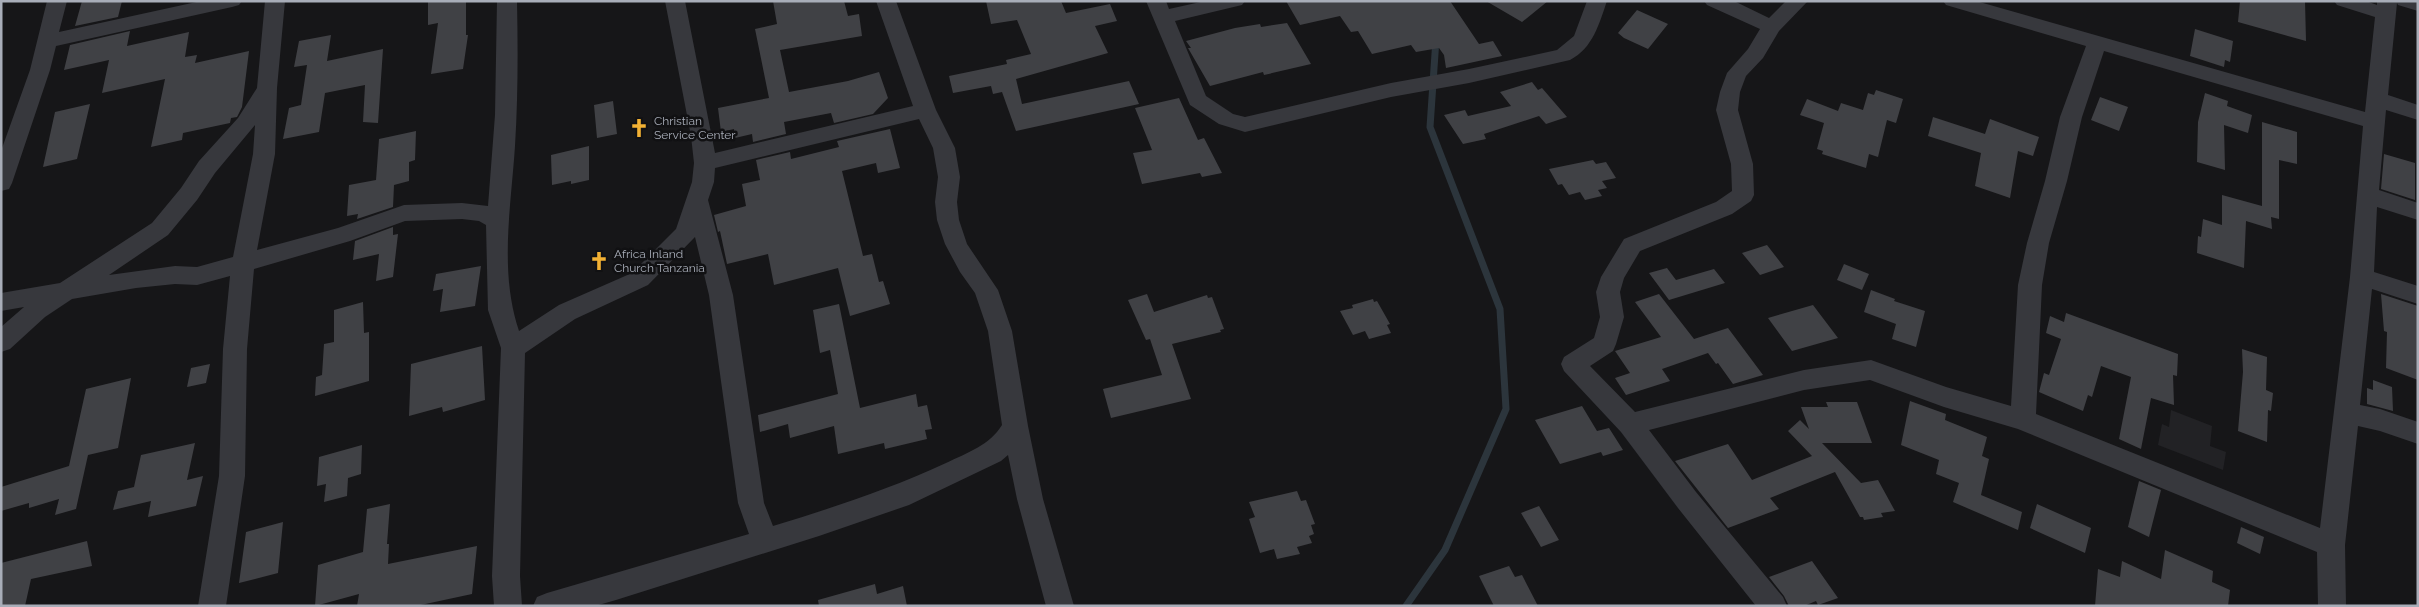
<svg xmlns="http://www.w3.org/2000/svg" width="2419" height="607" viewBox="0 0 2419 607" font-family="Raleway,sans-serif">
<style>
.built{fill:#222225}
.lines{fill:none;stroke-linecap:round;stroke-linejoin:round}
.stream{stroke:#2c353c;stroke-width:7}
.building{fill:#404145}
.minor{fill:#37383d;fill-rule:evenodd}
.labels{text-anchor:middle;stroke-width:5;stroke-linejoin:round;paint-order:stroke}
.poi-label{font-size:12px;fill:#a8adb8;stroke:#111113;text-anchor:start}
</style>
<rect width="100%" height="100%" fill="#161618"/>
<!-- built -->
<path class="built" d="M 2171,410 L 2212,426 L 2210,446 L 2226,452 L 2223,470 L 2158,445 L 2162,424 L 2169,427 Z"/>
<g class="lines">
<!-- stream -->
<path class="stream" d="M 1406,606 L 1445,550 L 1506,409 L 1500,309 L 1430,127 L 1436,39"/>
</g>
<!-- building -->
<path class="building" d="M 82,1 L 122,1 L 118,17 L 75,26 Z
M 428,1 L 466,1 L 466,35 L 468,35 L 463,69 L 431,74 L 438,23 L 428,25 Z
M 773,1 L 844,1 L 848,16 L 859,14 L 862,36 L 780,50 L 789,92 L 848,81 L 879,72 L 888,98 L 873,114 L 834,123 L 831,113 L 784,122 L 786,134 L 753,142 L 752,134 L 735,138 L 734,129 L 721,132 L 718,108 L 769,98 L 755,29 L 777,24 Z
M 986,1 L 1061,1 L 1066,13 L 1110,4 L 1117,21 L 1095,26 L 1108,53 L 1016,79 L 1022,104 L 1129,81 L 1139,104 L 1016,131 L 1002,92 L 993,94 L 991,86 L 953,93 L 949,76 L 1007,64 L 1006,60 L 1031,54 L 1017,20 L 991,24 Z
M 1286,1 L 1450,1 L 1479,44 L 1493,41 L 1502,56 L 1446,68 L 1444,55 L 1439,48 L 1416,52 L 1411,45 L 1372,54 L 1358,31 L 1351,32 L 1340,16 L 1300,25 Z
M 1486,1 L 1548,1 L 1522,22 Z
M 2240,1 L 2305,1 L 2306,41 L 2238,22 Z
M 1637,10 L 1668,24 L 1648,49 L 1624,38 L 1618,33 Z
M 1287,23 L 1311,64 L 1264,75 L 1263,72 L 1210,86 L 1188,48 L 1191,48 L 1186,41 L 1235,28 L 1260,24 L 1261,27 Z
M 2195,29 L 2233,41 L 2230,62 L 2225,60 L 2224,67 L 2190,56 Z
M 130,31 L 127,46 L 189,32 L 185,57 L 197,55 L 195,63 L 249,51 L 242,107 L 237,117 L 231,118 L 230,123 L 183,133 L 182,140 L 151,147 L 165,79 L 102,93 L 109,60 L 64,70 L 70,45 Z
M 331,35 L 327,61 L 383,49 L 378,123 L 363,122 L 365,85 L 325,93 L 319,132 L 283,139 L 289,108 L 301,105 L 307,65 L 294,67 L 299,41 Z
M 1532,82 L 1538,90 L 1542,88 L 1567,117 L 1546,124 L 1539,116 L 1484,134 L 1486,139 L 1463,144 L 1444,115 L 1465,110 L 1468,116 L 1511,106 L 1500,92 Z
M 1876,90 L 1903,99 L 1896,123 L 1887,120 L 1878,157 L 1869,154 L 1866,168 L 1822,154 L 1823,151 L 1817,149 L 1824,123 L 1800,115 L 1807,99 L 1838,111 L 1841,103 L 1863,110 L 1868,93 L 1874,95 Z
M 2205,93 L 2228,101 L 2227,106 L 2252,115 L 2248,133 L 2224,125 L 2225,170 L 2197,162 L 2198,122 Z
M 2100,97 L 2128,107 L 2119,131 L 2091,120 Z
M 1179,98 L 1198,140 L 1204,138 L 1222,173 L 1202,177 L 1200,173 L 1142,184 L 1133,153 L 1152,150 L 1135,108 Z
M 613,101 L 617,134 L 597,138 L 594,105 Z
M 90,104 L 77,159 L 43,167 L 55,112 Z
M 1933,117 L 1985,134 L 1990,119 L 2039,137 L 2033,156 L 2018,151 L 2010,198 L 1975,186 L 1981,153 L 1928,136 Z
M 2262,122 L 2297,132 L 2297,164 L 2279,160 L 2279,219 L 2271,217 L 2272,229 L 2246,221 L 2244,268 L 2197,253 L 2198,236 L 2201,237 L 2203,219 L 2222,225 L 2222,195 L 2262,206 Z
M 890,129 L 900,168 L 878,173 L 876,163 L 842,171 L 863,256 L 872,254 L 879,282 L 883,281 L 890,304 L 850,316 L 838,268 L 774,285 L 768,254 L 727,264 L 720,231 L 718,232 L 714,215 L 746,206 L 742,184 L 760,180 L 756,160 L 790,152 L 791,159 L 839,147 L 837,141 Z
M 416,131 L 415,160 L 409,162 L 409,181 L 394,185 L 393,207 L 357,219 L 358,214 L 347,216 L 349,185 L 376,180 L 379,139 Z
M 589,146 L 589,180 L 571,184 L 571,181 L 552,185 L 551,155 Z
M 2384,154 L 2415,163 L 2415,200 L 2381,189 Z
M 1593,160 L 1596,164 L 1606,162 L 1616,178 L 1602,181 L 1607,188 L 1598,190 L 1602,196 L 1585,200 L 1580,192 L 1569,195 L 1562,184 L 1558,185 L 1549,169 Z
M 393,227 L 393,235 L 398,234 L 393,277 L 376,281 L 379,254 L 353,260 L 355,241 Z
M 1767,245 L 1784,267 L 1760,275 L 1742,253 Z
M 1844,264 L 1869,274 L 1862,290 L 1837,280 Z
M 481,266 L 475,306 L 440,312 L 443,289 L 433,291 L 436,274 Z
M 1667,268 L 1676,280 L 1714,269 L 1725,283 L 1669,300 L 1649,273 Z
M 1871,290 L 1895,299 L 1894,301 L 1925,311 L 1916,347 L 1892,339 L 1896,324 L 1864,312 Z
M 1147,294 L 1154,312 L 1207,295 L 1208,298 L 1212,297 L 1224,329 L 1220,330 L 1221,332 L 1172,344 L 1191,399 L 1111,418 L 1103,389 L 1162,375 L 1150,339 L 1146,340 L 1128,300 Z
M 1659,294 L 1694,339 L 1728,328 L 1763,375 L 1733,384 L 1718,363 L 1716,364 L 1708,353 L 1662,369 L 1670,381 L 1626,395 L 1615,378 L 1630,373 L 1615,351 L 1661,337 L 1635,302 Z
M 2381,294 L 2418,306 L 2418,380 L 2386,368 L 2387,332 L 2384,331 Z
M 1373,299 L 1374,302 L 1377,301 L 1390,324 L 1387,325 L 1391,333 L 1369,339 L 1365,331 L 1353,335 L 1340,311 L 1353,308 L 1352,305 Z
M 363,302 L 364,333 L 369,332 L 369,381 L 315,396 L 316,377 L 322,375 L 324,344 L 334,342 L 334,310 Z
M 839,304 L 860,408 L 916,394 L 918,407 L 927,405 L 932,429 L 925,430 L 927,439 L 885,449 L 884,443 L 838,454 L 834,426 L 790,438 L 788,424 L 760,432 L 758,415 L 838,394 L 830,350 L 820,353 L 813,310 Z
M 1813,305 L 1838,338 L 1792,351 L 1768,318 Z
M 2066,313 L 2178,354 L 2177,376 L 2173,375 L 2174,405 L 2151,398 L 2141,449 L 2119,439 L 2131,377 L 2101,366 L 2092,397 L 2088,395 L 2083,411 L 2039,392 L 2044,373 L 2049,375 L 2061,339 L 2046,333 L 2050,316 L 2064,322 Z
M 482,346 L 485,400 L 443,412 L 442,407 L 409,416 L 411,364 Z
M 2242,349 L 2267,357 L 2266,390 L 2273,393 L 2271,411 L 2268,410 L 2267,442 L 2238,431 L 2243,372 Z
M 210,364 L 206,383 L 187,387 L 191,368 Z
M 131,378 L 118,448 L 88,455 L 76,509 L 55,515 L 59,499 L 29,508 L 29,503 L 1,511 L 1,487 L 69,466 L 86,389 Z
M 2373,380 L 2392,387 L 2393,411 L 2367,404 L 2367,388 L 2373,390 Z
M 1910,401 L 1946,414 L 1945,420 L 1987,437 L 1982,456 L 1989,459 L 1981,495 L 2022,512 L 2018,530 L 1953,502 L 1959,483 L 1936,474 L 1939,460 L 1901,445 Z
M 1826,402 L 1857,402 L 1872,443 L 1822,443 L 1861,483 L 1878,480 L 1895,511 L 1881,513 L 1883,517 L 1864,520 L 1863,517 L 1860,517 L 1835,472 L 1770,498 L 1779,509 L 1728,528 L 1675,461 L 1728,444 L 1752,480 L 1812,456 L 1788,431 L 1800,420 L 1809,429 L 1801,407 L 1828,407 Z
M 1582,406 L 1597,431 L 1609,428 L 1623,450 L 1603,456 L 1601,452 L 1560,464 L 1535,420 Z
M 195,443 L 187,480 L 203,476 L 196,506 L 148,517 L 151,501 L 113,510 L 118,491 L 134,487 L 141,455 Z
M 362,445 L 361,474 L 348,478 L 347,496 L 324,502 L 326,484 L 317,486 L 319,457 Z
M 2139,481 L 2161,490 L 2149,537 L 2128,527 Z
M 1297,491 L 1301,501 L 1306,500 L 1315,524 L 1311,525 L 1314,534 L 1309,536 L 1312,543 L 1297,547 L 1300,554 L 1277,559 L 1274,549 L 1260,553 L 1249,519 L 1255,517 L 1249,502 Z
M 390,504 L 387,544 L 389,544 L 388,564 L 477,546 L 472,594 L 416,606 L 357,606 L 359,594 L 315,606 L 318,565 L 363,552 L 367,509 Z
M 2037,504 L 2091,528 L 2085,553 L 2030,528 Z
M 1539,506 L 1559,540 L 1541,547 L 1521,513 Z
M 283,522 L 278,573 L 239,583 L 246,532 Z
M 2241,527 L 2264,537 L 2260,554 L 2237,543 Z
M 87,541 L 92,566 L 31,579 L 25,606 L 1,606 L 1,563 Z
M 2165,550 L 2213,571 L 2212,582 L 2230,590 L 2228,606 L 2095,606 L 2098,569 L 2120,577 L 2122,561 L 2161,579 Z
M 1812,561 L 1838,598 L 1818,605 L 1816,601 L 1804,606 L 1789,606 L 1784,596 L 1769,577 Z
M 1509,566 L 1515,577 L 1522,575 L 1538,606 L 1494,606 L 1479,576 Z
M 875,584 L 877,594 L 903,586 L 907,606 L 819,606 L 818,600 Z"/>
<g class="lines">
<!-- minor -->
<path class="minor" d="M 47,1 L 67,1 L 59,32 L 201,1 L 242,1 L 239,5 L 232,7 L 56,46 L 50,70 L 12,183 L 9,189 L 1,191 L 1,151 L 30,70 Z
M 265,1 L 285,1 L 277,88 L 275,154 L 257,250 L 338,228 L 404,205 L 462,203 L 488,206 L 495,115 L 497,1 L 517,1 C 518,50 518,98 515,146 C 511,207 499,272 519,331 L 559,305 L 632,273 L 676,229 L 692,182 L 694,163 L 691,136 L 665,1 L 685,1 L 715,153 L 913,106 L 876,1 L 896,1 L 936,110 L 955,148 L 960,177 L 957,202 L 959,220 L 967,244 L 998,290 L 1012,331 L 1028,426 L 1043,499 L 1074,606 L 1046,606 L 1017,499 L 1008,455 L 1001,461 L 909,505 L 819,536 L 616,600 L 595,606 L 533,606 L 537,597 L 547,593 L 749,534 L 738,503 L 709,295 L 695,237 L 648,285 L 575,319 L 525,353 L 520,576 L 522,606 L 494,606 L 492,576 L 501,348 L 488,310 L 486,225 L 479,221 L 462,219 L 405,221 L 350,241 L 254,269 L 247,349 L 245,476 L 226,606 L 198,606 L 219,476 L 223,349 L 230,276 L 197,285 L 175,284 L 136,288 L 72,299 L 45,317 L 10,349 L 1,352 L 1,327 L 24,307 L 1,311 L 1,293 L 60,283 L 152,223 L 181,188 L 199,161 L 238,118 L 257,88 ZM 919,119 L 933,148 L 938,177 L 935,202 L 937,220 L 945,244 L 960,272 L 975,293 L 988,331 L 1002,425 C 990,445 967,453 946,463 C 890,489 832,508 773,526 L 764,503 L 733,295 L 708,200 L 714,182 L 715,168 ZM 255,125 L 253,154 L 233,257 L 197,267 L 175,266 L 109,275 L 168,235 L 197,200 L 215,173 Z
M 1146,1 L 1166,1 L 1169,9 L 1205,1 L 1245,1 L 1242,5 L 1175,21 L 1206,96 L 1233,114 L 1245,117 L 1391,83 L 1469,69 L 1557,50 L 1574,36 L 1587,1 L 1607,1 C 1599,24 1593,48 1570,60 L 1469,83 L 1391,97 L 1245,132 L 1219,124 L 1190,105 Z
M 1704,1 L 1734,1 L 1769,18 L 1786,1 L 1808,1 L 1779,31 L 1763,58 L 1746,76 L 1740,92 L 1738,110 L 1753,164 L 1754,195 L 1751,201 L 1732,214 L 1640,251 L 1624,278 L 1620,292 L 1624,317 L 1616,344 L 1613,351 L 1590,366 L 1635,412 L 1804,370 L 1871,360 L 1946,387 L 2011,406 L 2018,285 L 2027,243 L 2045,181 L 2060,117 L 2086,46 L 1946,5 L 1943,1 L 1976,1 L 2365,112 L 2375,17 L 2337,5 L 2334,1 L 2366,1 L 2377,5 L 2377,1 L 2418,1 L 2418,11 L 2398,5 L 2397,3 L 2388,95 L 2418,105 L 2418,120 L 2386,110 L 2379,190 L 2418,203 L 2418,220 L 2377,207 L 2374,272 L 2418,286 L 2418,304 L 2372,289 L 2360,405 L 2380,409 L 2418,422 L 2418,444 L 2380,431 L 2358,426 L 2345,545 L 2346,606 L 2318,606 L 2317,552 L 2018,429 L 1944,407 L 1870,380 L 1804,390 L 1649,430 L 1696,492 L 1783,597 L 1787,606 L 1756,606 L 1678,508 L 1621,432 L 1564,371 L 1561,364 L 1564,357 L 1594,338 L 1600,317 L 1596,292 L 1601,277 L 1624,239 L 1716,202 L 1732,191 L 1731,164 L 1716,110 L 1720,92 L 1727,73 L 1748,49 L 1760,29 L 1707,5 ZM 2104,51 L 2363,126 L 2350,277 L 2320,528 L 2036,414 L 2042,285 L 2049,243 L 2067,181 L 2082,117 Z"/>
</g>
<!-- icons -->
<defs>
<g id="church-bare" transform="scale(1.5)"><path d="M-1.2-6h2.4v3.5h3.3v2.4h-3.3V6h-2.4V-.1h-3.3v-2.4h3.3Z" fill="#f2b134" stroke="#111113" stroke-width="2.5" paint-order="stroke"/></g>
</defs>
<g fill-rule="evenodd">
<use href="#church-bare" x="639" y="128"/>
<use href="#church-bare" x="599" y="261"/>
</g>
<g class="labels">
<!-- poi labels -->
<g class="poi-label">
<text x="654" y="125">Christian<tspan x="654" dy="14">Service Center</tspan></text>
<text x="614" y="258">Africa Inland<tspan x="614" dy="14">Church Tanzania</tspan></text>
</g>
</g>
<!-- border -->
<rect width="2419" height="607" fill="none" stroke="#a8adb8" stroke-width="5"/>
</svg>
